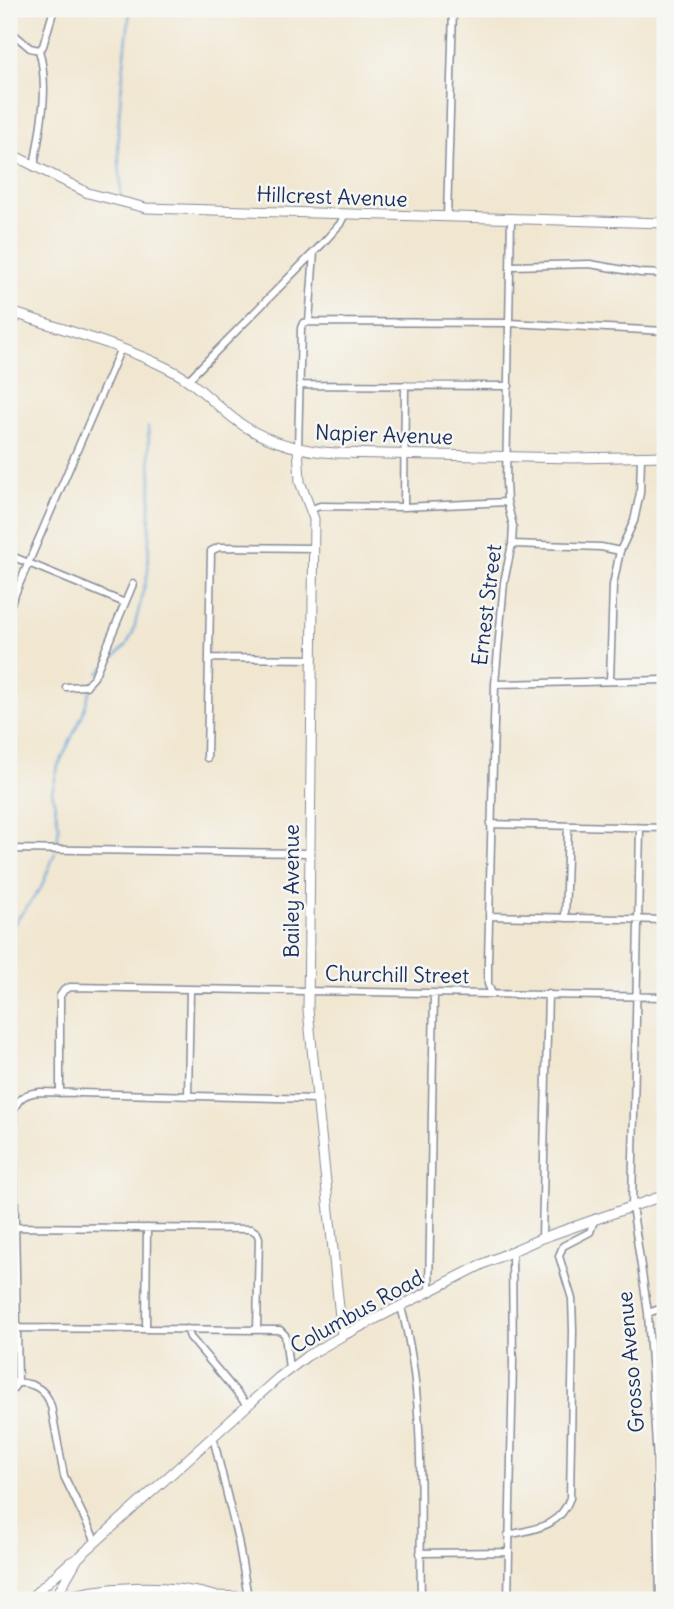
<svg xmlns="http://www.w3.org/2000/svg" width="674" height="1609" viewBox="0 0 674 1609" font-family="Delius,sans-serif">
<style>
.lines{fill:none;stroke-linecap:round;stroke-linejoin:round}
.stream{stroke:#62a2d5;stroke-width:2}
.street-casing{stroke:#868b98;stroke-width:9}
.secondary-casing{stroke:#868b98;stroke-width:11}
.street{stroke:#fff;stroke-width:6}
.secondary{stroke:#fff;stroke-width:9}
.labels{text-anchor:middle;stroke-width:5;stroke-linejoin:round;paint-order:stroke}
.street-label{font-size:21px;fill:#1b2f5e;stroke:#f6f6f2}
</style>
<rect width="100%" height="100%" fill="#f6f6f2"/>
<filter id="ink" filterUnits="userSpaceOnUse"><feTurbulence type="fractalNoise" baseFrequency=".0143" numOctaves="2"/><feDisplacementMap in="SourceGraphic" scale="14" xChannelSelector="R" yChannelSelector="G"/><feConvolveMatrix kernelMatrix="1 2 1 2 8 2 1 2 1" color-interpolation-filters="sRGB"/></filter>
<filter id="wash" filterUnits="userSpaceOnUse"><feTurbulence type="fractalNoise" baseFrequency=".00686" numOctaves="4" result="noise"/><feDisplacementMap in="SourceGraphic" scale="28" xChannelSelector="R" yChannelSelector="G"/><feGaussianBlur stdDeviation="1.57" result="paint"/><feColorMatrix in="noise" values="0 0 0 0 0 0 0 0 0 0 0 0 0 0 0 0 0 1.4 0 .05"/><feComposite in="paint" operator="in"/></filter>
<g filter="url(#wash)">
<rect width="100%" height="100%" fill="#f1e7d1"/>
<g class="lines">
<!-- stream -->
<path class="stream" d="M 121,197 C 121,177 118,157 118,138 C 119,94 126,52 130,9
M 99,673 L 126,646 L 133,633 L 148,572 L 151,479 L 148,427
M 56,848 L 59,827 L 52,791 L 55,780 L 58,766 L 82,716 L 92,684
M 9,930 L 41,888 L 55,853"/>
</g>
</g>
<g filter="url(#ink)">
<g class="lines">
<!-- street casing -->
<g class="street-casing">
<path id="street" d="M 9,30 L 30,48 L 39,50
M 34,167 C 40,129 50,89 39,50 L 43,46 L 54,9
M 447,217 L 453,9
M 511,266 L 590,264 L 641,273 L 665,274
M 309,322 L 510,323 L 665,331
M 309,322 L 314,252
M 9,336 L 18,314
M 188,380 L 323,243 L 340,224 L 345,214
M 300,385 L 509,386
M 298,448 L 301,328 L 303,323 L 309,322
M 404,507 L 405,385
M 312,509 L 320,506 L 404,507 L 507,502
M 512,544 L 601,547 L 620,551
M 9,555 L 125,603
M 9,608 L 121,348
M 210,658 L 313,659
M 610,681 L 613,585 L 620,551 L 634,521 L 640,493 L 641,457
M 495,684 L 665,680
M 66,687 L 86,686 L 94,677 L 133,584
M 207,758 L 211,551 L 219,547 L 314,548
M 490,824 L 665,828
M 640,828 L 632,1206 L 648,1313 L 657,1462 L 660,1600
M 9,849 L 309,853
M 489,916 L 665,920
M 565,918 L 568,826
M 492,994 L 488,984 L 488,961 L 495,684 L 504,582 L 512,544 L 513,526 L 507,502 L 506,482 L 511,219
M 60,1093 L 60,996 L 64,990 L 70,987 L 665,997
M 188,1096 L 190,990
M 15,1227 L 251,1229 L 257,1233 L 259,1238 L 257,1330
M 542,1238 L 548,994
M 429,1292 L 434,993
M 401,1307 C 427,1402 419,1503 421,1600
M 648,1313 L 665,1307
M 18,1328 L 280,1330 L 285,1335 L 289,1369
M 146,1329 L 147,1228
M 187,1329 L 190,1337 L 247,1405
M 9,1382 C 28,1382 45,1385 51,1406 L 64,1476 L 96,1542
M 18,1382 L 13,1112 C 18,1098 25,1093 40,1092 L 317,1099
M 9,1394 L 18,1382
M 213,1437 L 238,1540 L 248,1597
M 508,1535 C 535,1529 560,1527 570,1498 L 573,1330 L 572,1299 L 559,1256 L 563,1246 L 590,1232 L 595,1218
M 420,1553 L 508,1552
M 508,1600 L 513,1363 L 512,1251"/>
</g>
<!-- secondary casing -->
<g class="secondary-casing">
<path id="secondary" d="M 9,153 L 88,193 L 146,208 L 665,223
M 9,311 C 63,330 120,344 171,370 C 199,384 218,409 244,426 C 271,443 304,451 336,453 L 575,458 L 665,456
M 298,448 L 300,482 L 314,519 L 308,1010 L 342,1336
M 28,1600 L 69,1563 L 78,1558 L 278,1378 L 307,1356 L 342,1336 L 483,1264 L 542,1238 L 665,1195
M 54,1600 L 78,1558
M 55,1600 C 102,1585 167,1583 214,1596
M 198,1600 L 214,1596 L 344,1600"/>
</g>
<!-- street -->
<use href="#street" class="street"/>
<!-- secondary -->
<use href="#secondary" class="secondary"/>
</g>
</g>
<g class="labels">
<!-- street labels -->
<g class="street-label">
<text transform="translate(332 197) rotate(2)" y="7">Hillcrest Avenue</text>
<text transform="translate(384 435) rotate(2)" y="7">Napier Avenue</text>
<text transform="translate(487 605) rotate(-83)" y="7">Ernest Street</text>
<text transform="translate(292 891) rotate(-90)" y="7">Bailey Avenue</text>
<text transform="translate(397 975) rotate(1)" y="7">Churchill Street</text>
<text transform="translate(357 1312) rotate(-29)" y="7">Columbus Road</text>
<text transform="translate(631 1362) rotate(-95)" y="7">Grosso Avenue</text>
</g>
</g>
<!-- margin -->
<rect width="674" height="1609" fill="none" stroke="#f6f6f2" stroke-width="35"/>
</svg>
